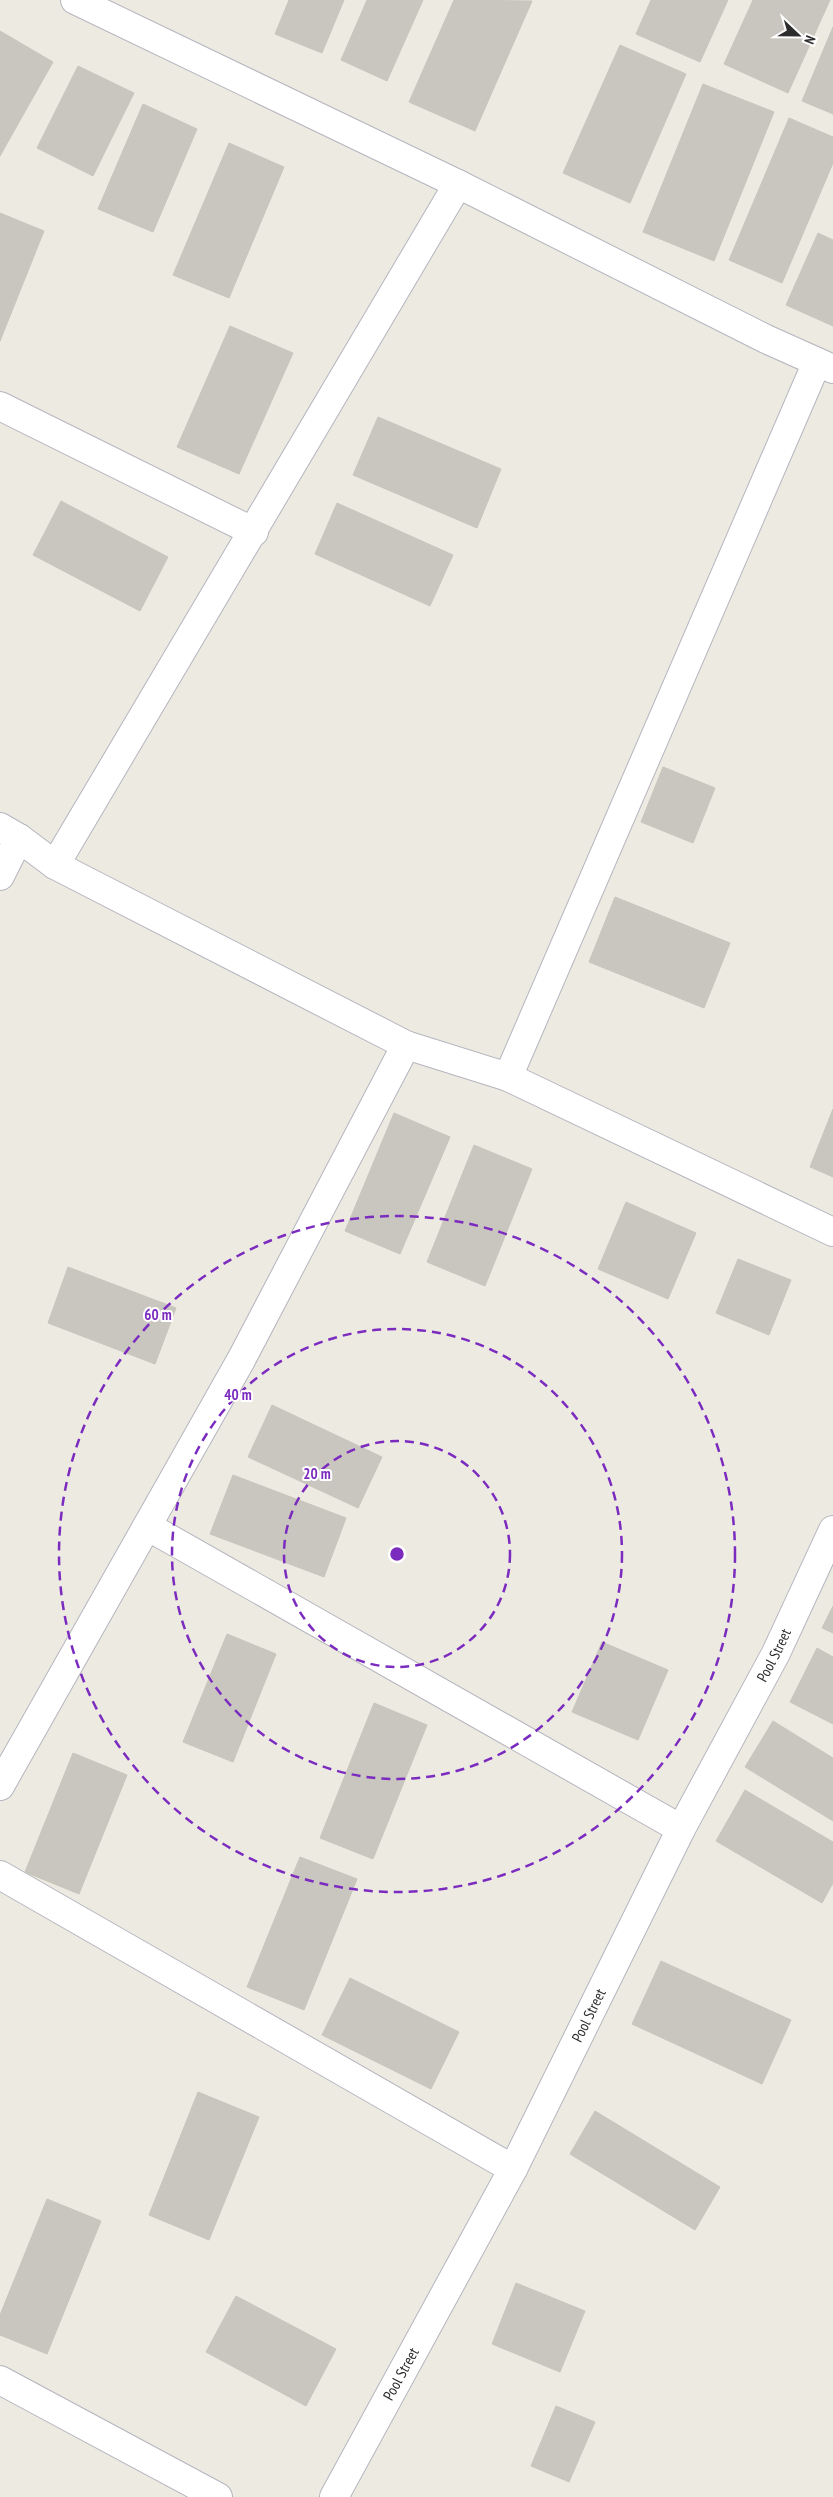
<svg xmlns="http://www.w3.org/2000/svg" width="833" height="2497" viewBox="0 0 833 2497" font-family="'PT Sans Narrow',sans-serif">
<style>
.building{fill:#c9c6c0;stroke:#c8c6bb}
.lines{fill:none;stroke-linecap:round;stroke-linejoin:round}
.minor-casing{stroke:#b5b5bf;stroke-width:30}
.minor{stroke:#fff;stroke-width:28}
.ring{fill:none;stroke:#7b2cbf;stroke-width:2.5;stroke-dasharray:9 6}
.labels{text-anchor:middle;stroke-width:4;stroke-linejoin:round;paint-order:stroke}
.street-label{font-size:15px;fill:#2d2d2d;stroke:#fff}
.centre{fill:#7b2cbf;stroke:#fff;stroke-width:2.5}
.ring-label{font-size:15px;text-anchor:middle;font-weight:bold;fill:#7b2cbf;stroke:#fff;stroke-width:4;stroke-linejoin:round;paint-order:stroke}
</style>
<rect width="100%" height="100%" fill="#edeae2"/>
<!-- building -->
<path class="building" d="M 289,0 L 344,0 L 322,53 L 275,34 Z
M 367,0 L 423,0 L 387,81 L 341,60 Z
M 454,0 L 532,1 L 475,131 L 409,102 Z
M 651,0 L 728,0 L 700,62 L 636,34 Z
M 753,0 L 830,0 L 788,93 L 724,64 Z
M 833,27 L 833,114 L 802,101 Z
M 0,31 L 53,62 L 0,156 Z
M 620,45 L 686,74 L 630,203 L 563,173 Z
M 78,66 L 134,93 L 93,176 L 37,148 Z
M 703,84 L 774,112 L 714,261 L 643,232 Z
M 143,104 L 197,129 L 153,232 L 98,209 Z
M 789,118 L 833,137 L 833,163 L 782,283 L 729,260 Z
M 229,143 L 284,167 L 229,298 L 173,275 Z
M 0,213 L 44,231 L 0,341 Z
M 818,233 L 833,240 L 833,326 L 786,305 Z
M 230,326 L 293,353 L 239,474 L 177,447 Z
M 378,417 L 501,469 L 477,528 L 353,475 Z
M 61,501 L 168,557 L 140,611 L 33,555 Z
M 337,503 L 453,555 L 430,606 L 315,554 Z
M 663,767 L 715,788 L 693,843 L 641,822 Z
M 615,897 L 730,943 L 704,1008 L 589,962 Z
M 833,1109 L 833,1177 L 810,1167 Z
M 394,1113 L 450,1137 L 400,1254 L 345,1231 Z
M 474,1145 L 532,1169 L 485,1286 L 427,1262 Z
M 626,1202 L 696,1233 L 668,1299 L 598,1269 Z
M 738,1259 L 791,1280 L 769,1335 L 716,1313 Z
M 68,1267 L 176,1308 L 155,1364 L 48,1323 Z
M 272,1405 L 382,1457 L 358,1508 L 248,1457 Z
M 233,1475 L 346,1518 L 324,1577 L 210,1534 Z
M 833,1606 L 833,1633 L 822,1628 Z
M 227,1634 L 276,1654 L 233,1762 L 183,1742 Z
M 602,1642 L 668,1670 L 638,1740 L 572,1712 Z
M 817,1648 L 833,1657 L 833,1724 L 790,1702 Z
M 374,1703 L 427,1725 L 373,1859 L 320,1838 Z
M 773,1721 L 833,1758 L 833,1821 L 745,1767 Z
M 73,1753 L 127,1775 L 79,1894 L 25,1872 Z
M 745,1790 L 833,1842 L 833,1883 L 822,1903 L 716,1841 Z
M 300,1857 L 357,1879 L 304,2010 L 247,1987 Z
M 661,1961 L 791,2020 L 762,2084 L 632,2024 Z
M 350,1978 L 459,2032 L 431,2089 L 322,2035 Z
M 198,2092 L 259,2117 L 209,2240 L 149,2215 Z
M 595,2111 L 720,2187 L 695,2230 L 570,2154 Z
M 47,2199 L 101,2221 L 47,2354 L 0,2335 L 0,2315 Z
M 516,2283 L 585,2311 L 560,2372 L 492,2344 Z
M 236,2296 L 336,2349 L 306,2406 L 206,2352 Z
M 556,2406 L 595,2422 L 569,2482 L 531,2466 Z"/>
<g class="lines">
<!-- minor casing -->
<g class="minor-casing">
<g id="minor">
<path d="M 75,0 L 458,184 L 766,339 L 833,369"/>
<path d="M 0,406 L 254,532"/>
<path d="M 0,827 L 19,838 L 55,865 L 406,1045 L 508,1077 L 833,1232"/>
<path d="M 55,865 L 458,184"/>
<path d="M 0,876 L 19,838"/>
<path d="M 508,1077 L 817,362"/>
<path d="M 147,1526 L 681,1829"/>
<path d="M 0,1786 L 241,1360 L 406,1045"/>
<path d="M 0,1875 L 513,2169"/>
<path d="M 0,2380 L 218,2497"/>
<path id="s1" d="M 334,2497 L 513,2169 L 681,1829 L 776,1653 L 833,1530"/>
</g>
</g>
<!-- minor -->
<use href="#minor" class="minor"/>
</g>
<!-- distance rings -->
<g class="ring">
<circle cx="397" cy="1554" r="113"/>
<circle cx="397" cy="1554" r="225"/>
<circle cx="397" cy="1554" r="338"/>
</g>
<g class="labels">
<!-- street labels -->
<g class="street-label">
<text dy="5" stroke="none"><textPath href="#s1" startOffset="950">Pool Street</textPath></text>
<text dy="5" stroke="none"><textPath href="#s1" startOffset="545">Pool Street</textPath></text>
<text dy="5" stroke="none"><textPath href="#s1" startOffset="140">Pool Street</textPath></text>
</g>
</g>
<circle cx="397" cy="1554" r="8" class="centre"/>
<g class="ring-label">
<text x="158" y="1320">60 m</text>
<text x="238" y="1400">40 m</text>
<text x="317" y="1479">20 m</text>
</g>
<!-- north arrow -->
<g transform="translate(798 35) rotate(112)" stroke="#ffffff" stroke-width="4" paint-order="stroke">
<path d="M0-4L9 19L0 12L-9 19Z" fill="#2d2d2d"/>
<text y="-8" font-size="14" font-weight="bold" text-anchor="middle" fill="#2d2d2d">N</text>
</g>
</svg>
